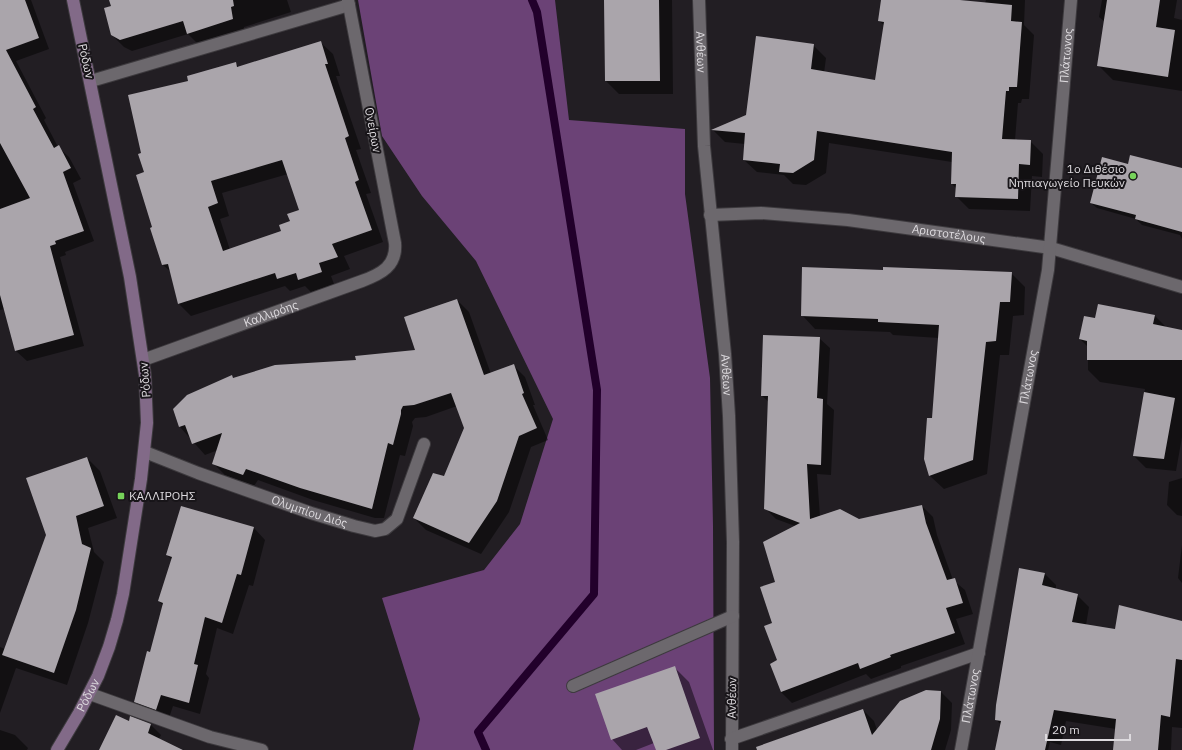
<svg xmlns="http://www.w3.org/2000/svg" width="1182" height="750" viewBox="0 0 1182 750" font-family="'IBM Plex Sans',sans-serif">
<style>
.forest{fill:#6b4276}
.shadow{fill:#0007;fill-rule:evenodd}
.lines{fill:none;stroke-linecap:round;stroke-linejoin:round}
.stream{stroke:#22002b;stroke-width:8}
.building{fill:#aaa5ab;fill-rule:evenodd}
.street-casing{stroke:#3d3a3e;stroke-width:14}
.secondary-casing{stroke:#3d3a3e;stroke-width:14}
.street{stroke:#6c686d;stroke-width:12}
.secondary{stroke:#826a88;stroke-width:12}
.poi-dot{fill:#76d25a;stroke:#181519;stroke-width:1.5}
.labels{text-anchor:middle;stroke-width:4;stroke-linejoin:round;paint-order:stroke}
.street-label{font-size:12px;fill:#dddade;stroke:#181519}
.poi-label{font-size:12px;fill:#dddade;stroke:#181519;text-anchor:end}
</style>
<rect width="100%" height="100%" fill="#221e23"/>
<!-- forest -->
<path class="forest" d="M 358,0 L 555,0 L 569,120 L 685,129 L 685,194 L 710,378 L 713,526 L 714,750 L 413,750 L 420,719 L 382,598 L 484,570 L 520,524 L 553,419 L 476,261 L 422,196 L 382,136 Z"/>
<!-- shadow -->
<path class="shadow" d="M 0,0 L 31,0 L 49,49 L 16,61 L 46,118 L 44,120 L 58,147 L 69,157 L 81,179 L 73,183 L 94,241 L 65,252 L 66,255 L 60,257 L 84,346 L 27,361 L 16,351 L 5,309 L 0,310 Z
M 110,0 L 287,0 L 291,12 L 244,27 L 244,30 L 199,45 L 188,34 L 132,51 L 124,47 L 112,35 L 112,7 Z
M 605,0 L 672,0 L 673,94 L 619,94 L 606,81 Z
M 882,0 L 959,0 L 985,3 L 986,0 L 1025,0 L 1024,25 L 1034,35 L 1029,99 L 1022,99 L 1021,103 L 1018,103 L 1015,140 L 1030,141 L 1043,154 L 1042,177 L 1032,176 L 1030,211 L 969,209 L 956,196 L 957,189 L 952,184 L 952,162 L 829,143 L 826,173 L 806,185 L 793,184 L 784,175 L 757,172 L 744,160 L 745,144 L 725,142 L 713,130 L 747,116 L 813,45 L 826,58 L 824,73 L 876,81 L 885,26 L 879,21 Z
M 1102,0 L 1177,0 L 1174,18 L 1182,20 L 1182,91 L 1113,80 L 1098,65 L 1105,22 L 1099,17 Z
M 320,42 L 333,54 L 340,76 L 336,76 L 361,149 L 356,150 L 371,193 L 366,194 L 383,242 L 344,256 L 350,269 L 331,276 L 334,284 L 311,292 L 305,286 L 290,291 L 285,286 L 191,316 L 179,304 L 171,272 L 163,265 L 154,228 L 143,154 L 190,82 L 235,63 L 240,68 ZM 288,174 L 300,210 L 283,232 L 230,250 L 220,219 L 229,216 L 222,193 Z
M 1182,171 L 1182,239 L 1180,235 L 1142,225 L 1136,219 L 1097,208 L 1091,203 Z
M 1011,273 L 1025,287 L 1024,315 L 1013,316 L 1009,355 L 1000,355 L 987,474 L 944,489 L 930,476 L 925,459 L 933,419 L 939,338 L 893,335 L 890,332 L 815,329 L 802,315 Z
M 457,300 L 469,312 L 491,374 L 514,366 L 525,377 L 535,405 L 533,405 L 548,440 L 531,447 L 509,512 L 481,554 L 426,530 L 414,518 L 444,478 L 465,428 L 457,406 L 426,417 L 415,418 L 412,422 L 413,426 L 405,456 L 400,455 L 384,518 L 375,518 L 313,500 L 258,480 L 254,486 L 225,475 L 214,464 L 218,450 L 205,455 L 180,427 L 233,379 L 417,351 Z
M 1155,316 L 1167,328 L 1182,331 L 1182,437 L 1176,471 L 1146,468 L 1134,456 L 1145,389 L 1100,382 L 1088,370 L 1088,347 L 1080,339 L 1096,319 Z
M 819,338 L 830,348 L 827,404 L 834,410 L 831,475 L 817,474 L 820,517 L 859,520 L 922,506 L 933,517 L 937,535 L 953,580 L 965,590 L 973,614 L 956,619 L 965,644 L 901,666 L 901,668 L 871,679 L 866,674 L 792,703 L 781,692 L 778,661 L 777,583 L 795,526 L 776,519 L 765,508 L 769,402 L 762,396 Z
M 87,458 L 100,471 L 117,518 L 88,528 L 94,552 L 104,562 L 88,623 L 67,685 L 16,668 L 0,713 L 0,647 L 5,649 Z
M 1182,478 L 1182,516 L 1177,515 L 1167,505 L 1169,482 Z
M 254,528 L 265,540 L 253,586 L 249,585 L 233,634 L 217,628 L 206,674 L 209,678 L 200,714 L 173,706 L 168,721 L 146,713 L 135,701 L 151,654 L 163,606 L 159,601 L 172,560 L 167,555 Z
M 1182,545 L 1182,583 L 1178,578 Z
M 1044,573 L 1056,585 L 1056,590 L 1077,595 L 1089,607 L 1086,625 L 1116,630 L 1182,622 L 1182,728 L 1172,727 L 1171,750 L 1114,750 L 1116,729 L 1066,721 L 1061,745 L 1050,742 L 1048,750 L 997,750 L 1001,725 L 996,719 Z
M 674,667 L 689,682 L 713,750 L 657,750 L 654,743 L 636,750 L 622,750 L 612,739 Z
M 941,692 L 952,703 L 951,730 L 945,750 L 760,750 L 759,746 L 863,710 L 874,721 L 877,730 Z
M 130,718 L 151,725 L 161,735 L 159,739 L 184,750 L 100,750 L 129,722 Z
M 0,730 L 15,735 L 28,748 L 27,750 L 0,750 Z"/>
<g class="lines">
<!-- stream -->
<path class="stream" d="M 486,750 L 478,732 L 594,594 L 597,390 L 537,12 L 532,0"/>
</g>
<!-- building -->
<path class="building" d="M 0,0 L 25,0 L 39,38 L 6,50 L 36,107 L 33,109 L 54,148 L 59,145 L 71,168 L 63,172 L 84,231 L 55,241 L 56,244 L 50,246 L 74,335 L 15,351 L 0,295 L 0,209 L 30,198 L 0,143 Z
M 109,0 L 233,0 L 234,6 L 231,7 L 233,19 L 187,34 L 183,21 L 120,40 L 111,35 L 104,8 L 111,6 Z
M 604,0 L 659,0 L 660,81 L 605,81 Z
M 881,0 L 960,0 L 1012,5 L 1011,21 L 1022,22 L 1017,87 L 1009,87 L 1009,91 L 1006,91 L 1002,139 L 1031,140 L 1030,165 L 1019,164 L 1018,199 L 955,197 L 956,184 L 951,184 L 952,152 L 817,131 L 814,160 L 793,173 L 779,172 L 780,164 L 743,160 L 745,133 L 711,130 L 746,115 L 756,36 L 814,44 L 811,69 L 875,80 L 884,22 L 878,21 Z
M 1107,0 L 1160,0 L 1156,27 L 1175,30 L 1168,77 L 1097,66 Z
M 321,41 L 328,64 L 325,64 L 349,136 L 345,138 L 359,180 L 355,182 L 372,230 L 332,244 L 338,257 L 319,263 L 322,272 L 298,280 L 296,273 L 277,279 L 275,273 L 178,304 L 168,264 L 162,265 L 150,228 L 152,227 L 136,175 L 144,172 L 138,154 L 141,153 L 128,95 L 188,81 L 187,76 L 236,62 L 237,67 ZM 282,160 L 299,210 L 287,214 L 290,221 L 279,225 L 281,231 L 223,251 L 208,207 L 218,203 L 211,181 Z
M 1130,155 L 1182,168 L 1182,232 L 1135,219 L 1136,215 L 1090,203 L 1102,157 L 1128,164 Z
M 802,267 L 883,270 L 883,267 L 1012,272 L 1010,302 L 1000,302 L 996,341 L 986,342 L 973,460 L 929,476 L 924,459 L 927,418 L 932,418 L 939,325 L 878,322 L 878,319 L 801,316 Z
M 457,299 L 484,375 L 514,364 L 524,393 L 522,394 L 537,428 L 519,436 L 497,501 L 469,543 L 413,518 L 433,473 L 444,476 L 464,428 L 451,393 L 414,405 L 403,406 L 401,410 L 401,414 L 393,445 L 388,443 L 372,509 L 300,488 L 246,469 L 243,475 L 212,464 L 222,433 L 192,444 L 185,425 L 179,427 L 173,409 L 187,395 L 232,375 L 233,378 L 275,365 L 356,360 L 355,356 L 415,350 L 404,317 Z
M 1098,304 L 1155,315 L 1153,324 L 1182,330 L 1182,360 L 1087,360 L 1087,341 L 1079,339 L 1084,316 L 1095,318 Z
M 763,335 L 820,337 L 817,398 L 823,399 L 821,465 L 807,464 L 810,519 L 840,509 L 859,519 L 922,505 L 926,523 L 947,580 L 955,578 L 963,603 L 946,608 L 955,633 L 890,655 L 891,657 L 860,669 L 858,663 L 781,692 L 770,664 L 777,660 L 764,626 L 772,623 L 760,587 L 775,582 L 763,542 L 800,523 L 764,509 L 768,396 L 761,396 Z
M 1144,392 L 1175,398 L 1164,459 L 1133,456 Z
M 87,457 L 104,506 L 76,516 L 82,544 L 91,548 L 76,610 L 54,673 L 2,655 L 46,535 L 26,478 Z
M 181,506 L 254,527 L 241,575 L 237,574 L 222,623 L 205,617 L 194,664 L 198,665 L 189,703 L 161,695 L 156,710 L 134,702 L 147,651 L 150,652 L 163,603 L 158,601 L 172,557 L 166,555 Z
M 1019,568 L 1045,573 L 1042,585 L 1078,594 L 1072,622 L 1115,629 L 1119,605 L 1182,621 L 1182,660 L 1176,659 L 1170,717 L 1161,715 L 1158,750 L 1113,750 L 1116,719 L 1054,710 L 1045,750 L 995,750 L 1001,721 L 995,720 L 996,705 Z
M 675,666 L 700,738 L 666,750 L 656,750 L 647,727 L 611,740 L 595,694 Z
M 926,690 L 941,691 L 940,719 L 931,750 L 757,750 L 756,747 L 863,709 L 872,735 L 900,701 Z
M 116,715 L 129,721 L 130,716 L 151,724 L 148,733 L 183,750 L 99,750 Z"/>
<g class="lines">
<!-- street casing -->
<g class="street-casing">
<g id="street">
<path id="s1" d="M 699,0 L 704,146 L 725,354 L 729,416 L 733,542 L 732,750"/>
<path d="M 91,81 L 349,5"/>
<path id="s2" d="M 710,215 L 761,213 L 848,220 L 1051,248 L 1182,287"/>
<path id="s3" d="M 143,360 L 362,281 C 381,274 397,266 395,243 L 348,0"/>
<path id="s4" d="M 145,452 L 198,473 L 311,513 L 354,526 L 375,531 L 385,529 L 397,519 L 424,444"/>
<path d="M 573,686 L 733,616"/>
<path d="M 90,694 L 210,737 L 262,750"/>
<path d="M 731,739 L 979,653"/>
<path id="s5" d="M 961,750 L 1048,270 L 1071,0"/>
</g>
</g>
<!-- secondary casing -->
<g class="secondary-casing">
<g id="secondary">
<path id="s6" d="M 57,750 L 79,713 L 98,676 L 109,647 L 117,620 L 123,594 L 141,479 L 147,423 L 145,375 L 130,277 L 73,0"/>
</g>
</g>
<!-- street -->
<use href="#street" class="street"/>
<!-- secondary -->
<use href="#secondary" class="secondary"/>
</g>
<!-- markers -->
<g class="poi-dot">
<circle cx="1133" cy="176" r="4"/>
<rect x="117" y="492" width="8" height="8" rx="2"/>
</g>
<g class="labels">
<!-- street labels -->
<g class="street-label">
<text dy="4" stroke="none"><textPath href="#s1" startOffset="52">Ανθέων</textPath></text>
<text dy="4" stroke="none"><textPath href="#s5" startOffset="703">Πλάτωνος</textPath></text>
<text transform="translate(86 61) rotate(77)" y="4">Ρόδων</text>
<text transform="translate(373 130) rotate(79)" y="4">Ονείρων</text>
<text dy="4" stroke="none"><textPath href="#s2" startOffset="240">Αριστοτέλους</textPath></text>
<text dy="4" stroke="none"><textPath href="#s3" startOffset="136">Καλλιρόης</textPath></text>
<text dy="4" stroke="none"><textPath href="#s1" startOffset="376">Ανθέων</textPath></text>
<text dy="4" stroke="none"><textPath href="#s5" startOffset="379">Πλάτωνος</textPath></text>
<text transform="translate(145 380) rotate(-95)" y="4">Ρόδων</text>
<text dy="4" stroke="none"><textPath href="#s4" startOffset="175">Ολυμπίου Διός</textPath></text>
<text dy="4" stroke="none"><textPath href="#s5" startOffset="55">Πλάτωνος</textPath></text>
<text dy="4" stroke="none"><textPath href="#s6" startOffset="63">Ρόδων</textPath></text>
<text transform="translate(732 698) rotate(-89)" y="4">Ανθέων</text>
</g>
<!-- poi labels -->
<g class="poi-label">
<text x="1125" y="173">1ο Διθέσιο<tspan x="1125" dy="14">Νηπιαγωγείο Πευκών</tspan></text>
<text x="129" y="500" text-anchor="start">ΚΑΛΛΙΡΟΗΣ</text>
</g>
</g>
<!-- scale -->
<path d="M1046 734v6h84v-6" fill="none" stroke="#dddade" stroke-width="2"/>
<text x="1052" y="734" font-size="12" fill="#dddade" stroke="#181519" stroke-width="3" paint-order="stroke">20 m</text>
</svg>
